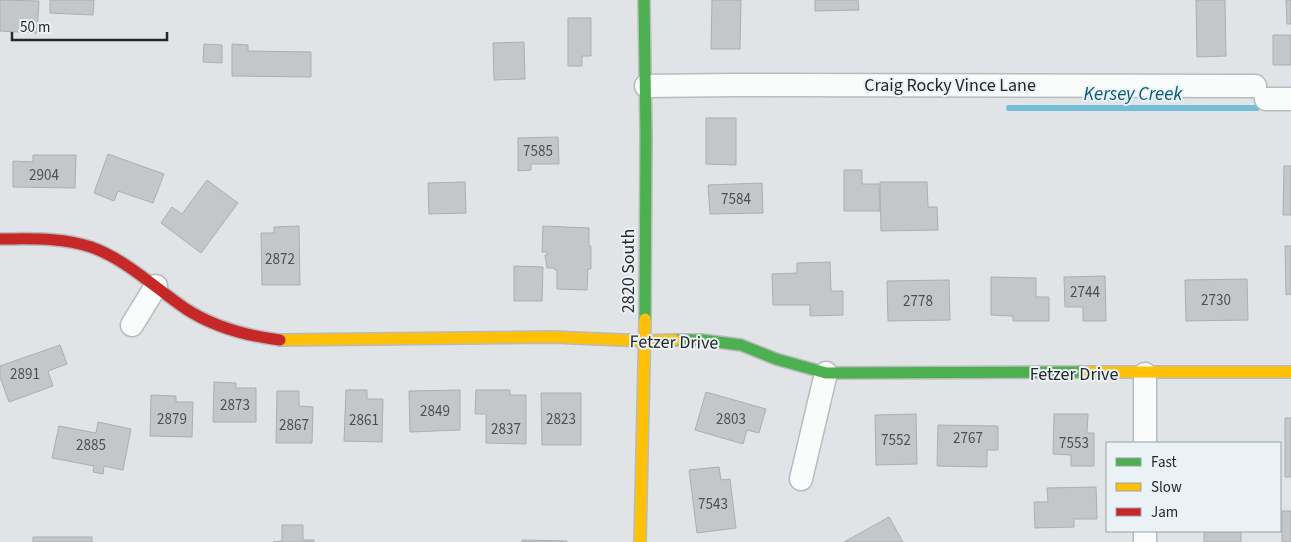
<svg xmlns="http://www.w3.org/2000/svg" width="1291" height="542" viewBox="0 0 1291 542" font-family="'Source Sans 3',sans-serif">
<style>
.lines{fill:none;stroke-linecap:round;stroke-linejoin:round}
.stream{stroke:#76bed7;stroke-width:6}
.building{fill:#c3c7c8;stroke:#acafb1}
.street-casing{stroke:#b8bbbc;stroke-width:25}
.fast-casing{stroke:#b8bbbc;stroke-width:14}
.slow-casing{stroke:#b8bbbc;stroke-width:14}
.jam-casing{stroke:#b8bbbc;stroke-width:14}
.street{stroke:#fafbfb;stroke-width:22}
.fast{stroke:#4caf50;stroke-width:11}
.slow{stroke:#ffc107;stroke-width:11}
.jam{stroke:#c62828;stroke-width:11}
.labels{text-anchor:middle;stroke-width:4;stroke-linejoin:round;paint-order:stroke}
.number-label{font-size:15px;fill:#4c5051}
.street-label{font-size:18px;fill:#252829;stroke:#ebf2f6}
.water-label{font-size:19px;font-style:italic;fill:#085c75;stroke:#ebf2f6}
</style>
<rect width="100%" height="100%" fill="#e0e4e6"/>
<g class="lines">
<!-- stream -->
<path class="stream" d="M 1009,108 L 1257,108"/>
</g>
<!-- building -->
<path class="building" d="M 0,0 L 39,1 L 37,33 L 0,31 Z
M 50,0 L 94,0 L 93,15 L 50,13 Z
M 712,0 L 741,0 L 740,49 L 711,49 Z
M 815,0 L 858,0 L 859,10 L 815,11 Z
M 1196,0 L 1225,0 L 1226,56 L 1197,57 Z
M 1286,0 L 1291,0 L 1291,24 L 1287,24 Z
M 568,18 L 591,18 L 591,56 L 582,56 L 582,66 L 568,66 Z
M 1273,35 L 1291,35 L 1291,65 L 1273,65 Z
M 524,42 L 525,79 L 494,80 L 493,43 Z
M 204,44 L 222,45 L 222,63 L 203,62 Z
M 232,44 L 248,45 L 248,51 L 311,52 L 311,77 L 232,76 Z
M 706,118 L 736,118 L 736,165 L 706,164 Z
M 558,137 L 559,164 L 531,164 L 531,170 L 518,171 L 518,138 Z
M 108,154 L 164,174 L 153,203 L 118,191 L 114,201 L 94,193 Z
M 33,155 L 76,155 L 75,188 L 13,187 L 13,161 L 33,162 Z
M 1284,166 L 1291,166 L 1291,215 L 1283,215 Z
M 844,170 L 862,170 L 862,184 L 879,184 L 880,211 L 844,211 Z
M 207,180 L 238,203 L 201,253 L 161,223 L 172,207 L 182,214 Z
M 465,182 L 466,213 L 429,214 L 428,183 Z
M 880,182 L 927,182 L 928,207 L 937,207 L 938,230 L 881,231 Z
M 762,183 L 763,213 L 710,214 L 708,185 Z
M 299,226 L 300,285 L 262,285 L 261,233 L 274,233 L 274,227 Z
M 543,226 L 589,228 L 589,246 L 591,246 L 591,269 L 588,269 L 587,290 L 557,289 L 557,270 L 555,270 L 555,268 L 547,268 L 545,255 L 547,255 L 547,252 L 542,252 Z
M 1285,246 L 1291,246 L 1291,294 L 1286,295 Z
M 830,262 L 831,291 L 843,291 L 843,315 L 810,316 L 810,305 L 773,305 L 772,274 L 797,273 L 797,263 Z
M 514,266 L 543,267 L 542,301 L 514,301 Z
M 1105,276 L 1106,321 L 1083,321 L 1083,307 L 1065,307 L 1064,277 Z
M 991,277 L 1036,278 L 1036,297 L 1049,297 L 1049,321 L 1013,321 L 1013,316 L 991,315 Z
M 1247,279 L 1248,320 L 1186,321 L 1185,280 Z
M 949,280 L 950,320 L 888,321 L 887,281 Z
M 60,345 L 67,364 L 48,371 L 53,386 L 9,402 L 0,377 L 0,366 Z
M 214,382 L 236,383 L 236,388 L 256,388 L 256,422 L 213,422 Z
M 346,390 L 367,390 L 367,399 L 383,399 L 382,442 L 344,441 Z
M 460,390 L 460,430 L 410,432 L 409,391 Z
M 476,390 L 510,390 L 510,395 L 526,395 L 526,444 L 486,443 L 486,414 L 475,414 Z
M 277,391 L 299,391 L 299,406 L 313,407 L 312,443 L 276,443 Z
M 706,392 L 766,409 L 759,433 L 747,430 L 743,444 L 695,430 Z
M 541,393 L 581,393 L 581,445 L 542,445 Z
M 151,395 L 176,396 L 176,402 L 193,402 L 192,437 L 150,436 Z
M 916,414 L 917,464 L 876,465 L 875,415 Z
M 1054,414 L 1088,414 L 1087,433 L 1094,433 L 1094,466 L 1071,466 L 1071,455 L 1053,454 Z
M 1285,418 L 1291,418 L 1291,477 L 1285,477 Z
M 98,422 L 131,429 L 123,470 L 104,466 L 103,474 L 93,472 L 94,466 L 52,458 L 59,426 L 96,433 Z
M 938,425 L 998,426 L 998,450 L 987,450 L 987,467 L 937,466 Z
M 719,467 L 721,480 L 730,479 L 736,528 L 697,533 L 689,470 Z
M 1096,487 L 1097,519 L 1074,519 L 1074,527 L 1035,528 L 1034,502 L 1048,502 L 1047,488 Z
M 1282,511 L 1291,511 L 1291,542 L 1282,542 Z
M 889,517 L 903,542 L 844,542 Z
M 282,525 L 303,525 L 303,540 L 314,540 L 314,542 L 273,542 L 282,541 Z
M 1204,531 L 1241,531 L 1241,542 L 1204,542 Z
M 33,537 L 92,537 L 92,542 L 33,542 Z
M 522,540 L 567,541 L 567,542 L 522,542 Z"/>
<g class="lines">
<!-- street casing -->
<g class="street-casing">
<path id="street" d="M 646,86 L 735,85 L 1255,86
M 1266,99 L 1291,99
M 132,325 L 156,286
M 1145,374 L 1145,443
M 801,479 L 826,373
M 1145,531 L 1145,542"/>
</g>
<!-- fast casing -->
<g class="fast-casing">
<path id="fast" d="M 644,0 L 646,136 L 645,319
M 675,340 L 702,340 L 741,345 L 776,359 L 826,373 L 1084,372"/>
</g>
<!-- slow casing -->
<g class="slow-casing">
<path id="slow" d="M 280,340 L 553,337 L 645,341 L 675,340
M 1084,372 L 1291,372
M 640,542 L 645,319"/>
</g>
<!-- jam casing -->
<g class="jam-casing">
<path id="jam" d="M 0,239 C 30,239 61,237 91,247 C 127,260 155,288 186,309 C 214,327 247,336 280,340"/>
</g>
<!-- street -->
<use href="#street" class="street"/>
<!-- fast -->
<use href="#fast" class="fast"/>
<!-- slow -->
<use href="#slow" class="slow"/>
<!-- jam -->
<use href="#jam" class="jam"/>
</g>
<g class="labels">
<!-- number labels -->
<g class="number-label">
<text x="538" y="156">7585</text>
<text x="44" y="180">2904</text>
<text x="736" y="204">7584</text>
<text x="280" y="264">2872</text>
<text x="1085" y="297">2744</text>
<text x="1216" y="305">2730</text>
<text x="918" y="306">2778</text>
<text x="25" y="379">2891</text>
<text x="235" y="410">2873</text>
<text x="435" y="416">2849</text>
<text x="172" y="424">2879</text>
<text x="561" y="424">2823</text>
<text x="731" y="424">2803</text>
<text x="364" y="425">2861</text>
<text x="294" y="430">2867</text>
<text x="506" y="434">2837</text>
<text x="968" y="443">2767</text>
<text x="896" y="445">7552</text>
<text x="1074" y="448">7553</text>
<text x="91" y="450">2885</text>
<text x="713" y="509">7543</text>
</g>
<!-- street labels -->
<g class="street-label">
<text x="950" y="91">Craig Rocky Vince Lane</text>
<text transform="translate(628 271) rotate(-90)" y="6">2820 South</text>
<text transform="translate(674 342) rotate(1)" y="6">Fetzer Drive</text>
<text x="1074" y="380">Fetzer Drive</text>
</g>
<!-- water labels -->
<g class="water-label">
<text x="1133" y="100">Kersey Creek</text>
</g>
</g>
<!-- legend -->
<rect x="1106" y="442" width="175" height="90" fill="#ebf2f6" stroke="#9ca1a4"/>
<rect x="1116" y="458" width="25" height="8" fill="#4caf50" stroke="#9ca1a4"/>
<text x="1151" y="467" font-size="15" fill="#252829">Fast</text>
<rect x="1116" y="483" width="25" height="8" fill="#ffc107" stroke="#9ca1a4"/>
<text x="1151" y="492" font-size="15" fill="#252829">Slow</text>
<rect x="1116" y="508" width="25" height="8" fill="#c62828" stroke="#9ca1a4"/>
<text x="1151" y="517" font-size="15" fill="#252829">Jam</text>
<!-- scale -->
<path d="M12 32v8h155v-8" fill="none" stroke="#252829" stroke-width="2.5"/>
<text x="20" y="32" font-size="15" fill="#252829" stroke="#ebf2f6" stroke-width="4" paint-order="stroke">50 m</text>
</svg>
